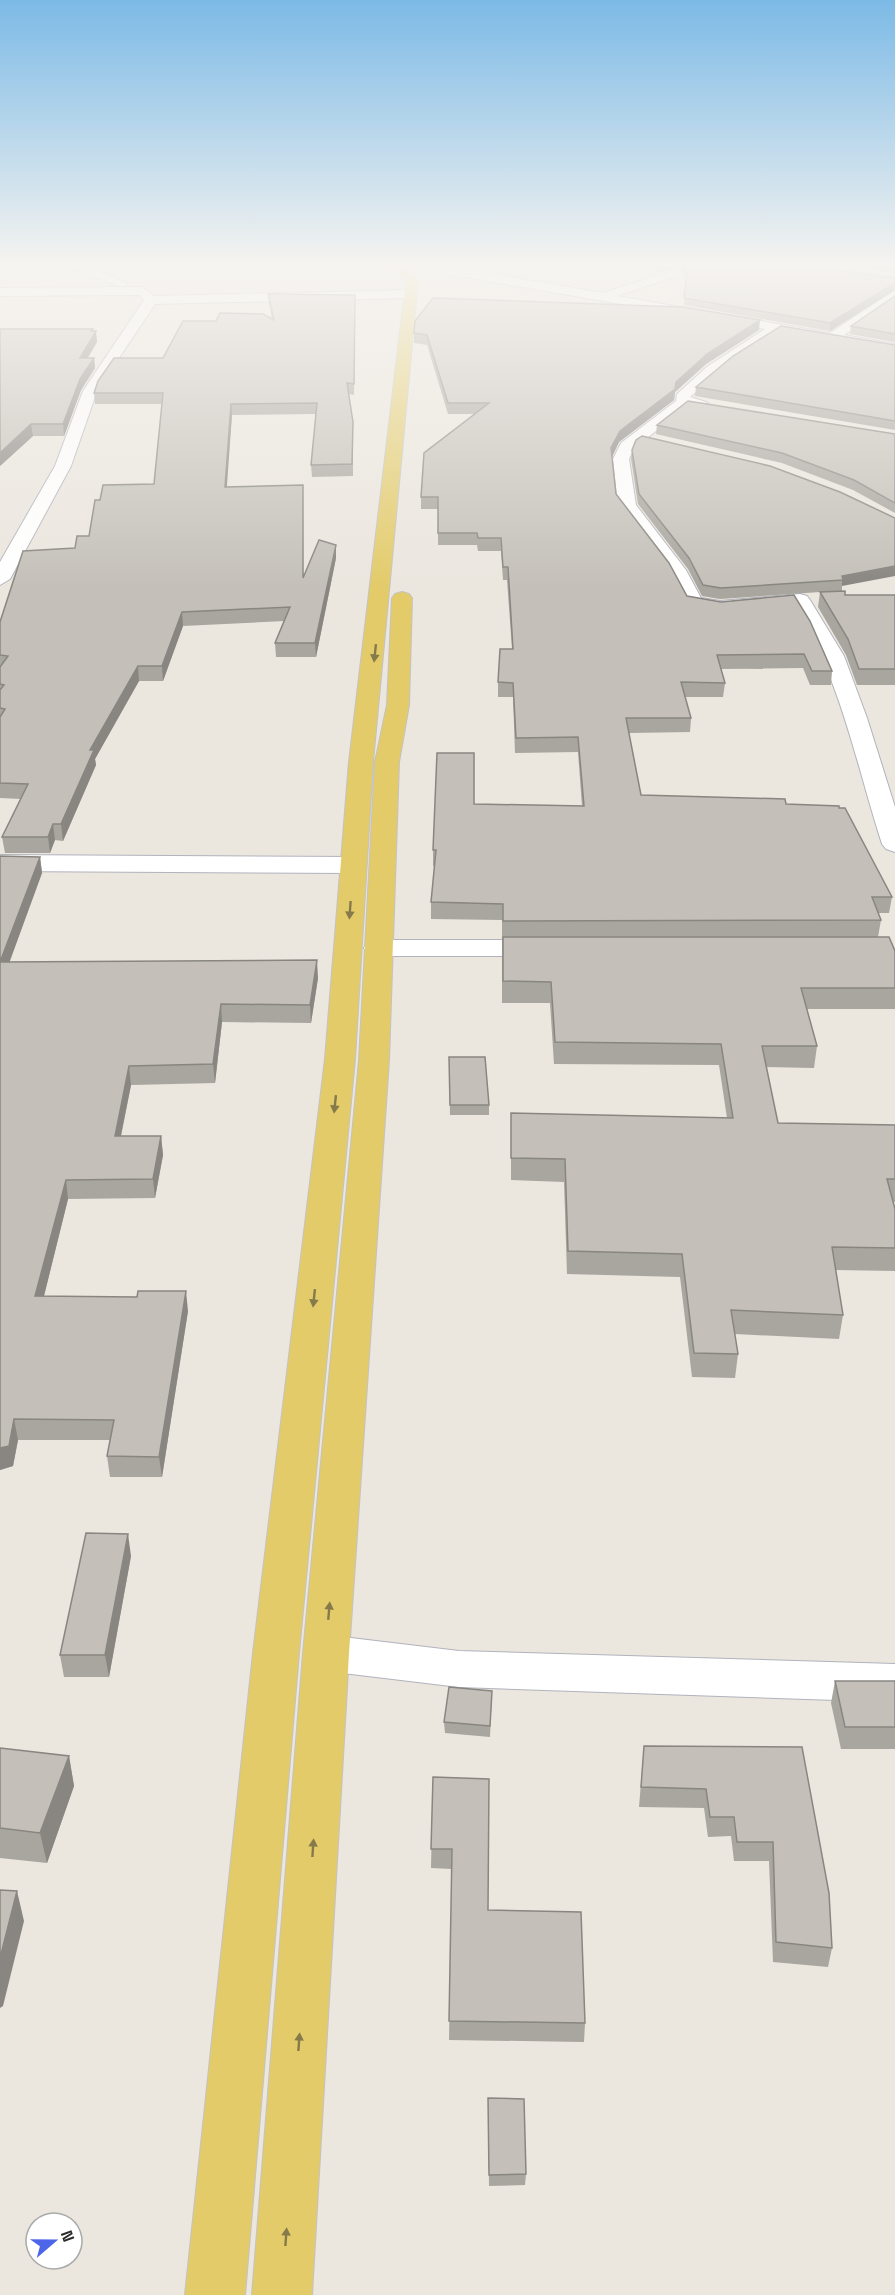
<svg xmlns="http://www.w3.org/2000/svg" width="895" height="2295" viewBox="0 0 895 2295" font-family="'Space Grotesk',sans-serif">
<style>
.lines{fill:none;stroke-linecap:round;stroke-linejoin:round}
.minor-casing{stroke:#b1b3bd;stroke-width:2}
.major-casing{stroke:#c3c3c3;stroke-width:2}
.minor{fill:#fff;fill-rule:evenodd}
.major{fill:#e3cb6a;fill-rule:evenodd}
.wall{fill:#a9a59f}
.shaded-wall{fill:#898682}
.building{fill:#c4c0b9;stroke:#898682;stroke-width:1.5}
.oneway{fill:#867a4a}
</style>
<rect width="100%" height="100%" fill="#ebe6de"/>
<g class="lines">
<!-- minor casing -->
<g class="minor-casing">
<path id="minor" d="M 68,266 L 86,266 L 127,283 L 125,286 L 117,286 Z
M 419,266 L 447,266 L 603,293 L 686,266 L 705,266 L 617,296 L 830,333 L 895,290 L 895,300 L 844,335 L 895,344 L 895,352 L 780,332 L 731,362 L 690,397 L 706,402 L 709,405 L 706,408 L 687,407 L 634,448 L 629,459 L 636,505 L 686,570 L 701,598 L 720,601 L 800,594 L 807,596 L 810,600 L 844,656 L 867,718 L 895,807 L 895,852 L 886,849 L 882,844 C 856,764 841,678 794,606 L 720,613 L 686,607 L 670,575 L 618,506 L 613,459 L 621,443 L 676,401 L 677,394 L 708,366 L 765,329 L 425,270 Z
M 142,287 L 154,296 L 409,290 L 415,294 L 409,298 L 155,304 L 97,391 L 71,466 L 10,579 L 0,585 L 0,562 L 55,466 L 83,391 L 144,300 L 139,295 L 0,296 L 0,288 Z
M 0,855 L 353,857 L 362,859 L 366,865 L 362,871 L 353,873 L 0,871 Z
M 378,940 L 547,940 L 557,942 L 561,948 L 557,954 L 547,956 L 378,956 L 368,954 L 364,948 L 368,942 Z
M 326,1635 L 459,1651 L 895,1664 L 895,1702 L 459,1687 L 326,1671 L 310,1666 L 303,1653 L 310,1640 Z"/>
</g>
<!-- major casing -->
<g class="major-casing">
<path id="major" d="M 393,266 L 406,266 L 418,280 L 373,762 L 355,1059 L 299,1653 L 245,2295 L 185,2295 L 253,1653 L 325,1059 L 349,762 L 406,281 Z
M 402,592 L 409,594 L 412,598 L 409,705 L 399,762 L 389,1060 L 349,1653 L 312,2295 L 252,2295 L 303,1653 L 359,1060 L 375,762 L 387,705 L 392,598 L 395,594 Z"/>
</g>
<!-- minor -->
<use href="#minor" class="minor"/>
<!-- major -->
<use href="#major" class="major"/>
</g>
<!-- wall -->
<path class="wall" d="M 629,266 L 678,266 L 660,272 Z
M 691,266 L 831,266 L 830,267 L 830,269 L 895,278 L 895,290 L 830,331 L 684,305 L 686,277 L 682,276 L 682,269 Z
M 845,266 L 895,266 L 895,273 Z
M 268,294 L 355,295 L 354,395 L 349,394 L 353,433 L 353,476 L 312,477 L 311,465 L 316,414 L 232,415 L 226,487 L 303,497 L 303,576 L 336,558 L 316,657 L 276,657 L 275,643 L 284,621 L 183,626 L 163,681 L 139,681 L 95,759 L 96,765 L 63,841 L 55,840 L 50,853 L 5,853 L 2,837 L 21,799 L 0,798 L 0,622 L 75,548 L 89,536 L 100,500 L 154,484 L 162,404 L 95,404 L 94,393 L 163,358 L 216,321 L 272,319 L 269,304 Z
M 895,296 L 895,342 L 850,334 L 851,326 Z
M 759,330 L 706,364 L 675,392 L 674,400 L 619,442 L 612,456 L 616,494 L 687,596 L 721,602 L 832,671 L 831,685 L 810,685 L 803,668 L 721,669 L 725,683 L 723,697 L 685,697 L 691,718 L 690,732 L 629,733 L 641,795 L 786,804 L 839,808 L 892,897 L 889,913 L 878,913 L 881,920 L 878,937 L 895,951 L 895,1009 L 807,1009 L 817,1046 L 814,1068 L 766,1067 L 778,1123 L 895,1125 L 895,1202 L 893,1202 L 895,1209 L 895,1271 L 836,1270 L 843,1315 L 839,1339 L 735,1334 L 738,1354 L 735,1378 L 692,1377 L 680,1277 L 567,1274 L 564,1182 L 511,1180 L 511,1113 L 727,1118 L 719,1065 L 554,1064 L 550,1003 L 502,1003 L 502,920 L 431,919 L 431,902 L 435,866 L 433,866 L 433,850 L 474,804 L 582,806 L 578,752 L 515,753 L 513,697 L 498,697 L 498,682 L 512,649 L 507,580 L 503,580 L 501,551 L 478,551 L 477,545 L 438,545 L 438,509 L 421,509 L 421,497 L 475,414 L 448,414 L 427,345 L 414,343 L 414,333 Z
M 93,331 L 97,342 L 88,358 L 94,358 L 95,368 L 81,390 L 64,436 L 33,436 L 0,466 Z
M 895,345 L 895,430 L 695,396 L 696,387 Z
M 657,425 L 895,434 L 895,513 L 853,490 L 782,463 L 656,434 Z
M 632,450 L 895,518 L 842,586 L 842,591 L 845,595 L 895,595 L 895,685 L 857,685 L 846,655 L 818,607 L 820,592 L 720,599 L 702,596 L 688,569 L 638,504 L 631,459 Z
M 0,856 L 40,857 L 42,873 L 9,962 L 318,978 L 311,1023 L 222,1022 L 215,1083 L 131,1085 L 121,1136 L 161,1136 L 163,1155 L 155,1198 L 68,1199 L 44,1296 L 188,1311 L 162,1477 L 110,1477 L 107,1456 L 110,1440 L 18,1440 L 13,1466 L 0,1470 Z
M 449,1057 L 489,1105 L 489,1115 L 450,1115 Z
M 131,1556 L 109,1677 L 64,1677 L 60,1655 Z
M 835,1681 L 895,1681 L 895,1749 L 841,1749 L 831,1703 Z
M 492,1691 L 490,1737 L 445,1733 L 444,1722 Z
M 644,1746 L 802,1747 L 832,1948 L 828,1967 L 773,1962 L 769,1861 L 734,1861 L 731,1836 L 708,1837 L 704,1808 L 639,1807 Z
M 0,1748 L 69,1756 L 74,1786 L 47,1863 L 0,1858 Z
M 433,1777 L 488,1910 L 585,2023 L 584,2042 L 449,2040 L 452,1869 L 431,1868 Z
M 488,2098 L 526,2174 L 525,2185 L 489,2186 Z"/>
<!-- shaded-wall -->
<path class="shaded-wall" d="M 660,266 L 678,266 L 660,272 Z
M 895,283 L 895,290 L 830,331 L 830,323 Z
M 760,320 L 759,330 L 706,364 L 675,392 L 674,400 L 619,442 L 611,459 L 611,448 L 620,431 L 707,354 Z
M 93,329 L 93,336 L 96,331 L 97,342 L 81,368 L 80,358 Z
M 94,358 L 95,368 L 81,390 L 64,436 L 63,424 L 80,379 Z
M 231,404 L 232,415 L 226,499 L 225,487 Z
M 31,424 L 33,436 L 0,466 L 0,453 Z
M 336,545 L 336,558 L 316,657 L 315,643 Z
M 895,566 L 895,576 L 842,586 L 842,576 Z
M 182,612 L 183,626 L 163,681 L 162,666 Z
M 138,666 L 139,681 L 95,759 L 96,765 L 63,841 L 61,824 L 90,750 Z
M 53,824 L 55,840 L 50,853 L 48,837 Z
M 40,857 L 42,873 L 3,980 L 0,962 Z
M 317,960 L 318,978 L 311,1023 L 310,1005 Z
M 221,1004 L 222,1022 L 215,1083 L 213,1064 Z
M 129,1066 L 131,1085 L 117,1155 L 115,1136 Z
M 161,1136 L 163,1155 L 155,1198 L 153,1179 Z
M 66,1180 L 68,1199 L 39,1316 L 35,1296 Z
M 186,1291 L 188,1311 L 162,1477 L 159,1457 Z
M 14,1419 L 18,1440 L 13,1466 L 0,1470 L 0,1448 Z
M 128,1534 L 131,1556 L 109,1677 L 105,1655 Z
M 69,1756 L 74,1786 L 47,1863 L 40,1833 Z
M 17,1891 L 24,1921 L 3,2006 L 0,2008 L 0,1958 Z"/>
<!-- building -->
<path class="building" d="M 691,266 L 830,266 L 830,269 L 895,278 L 895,283 L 830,323 L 684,298 L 687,270 L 682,269 Z
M 268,294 L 355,295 L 354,384 L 347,383 L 353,422 L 352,464 L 311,465 L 317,403 L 231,404 L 225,487 L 303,485 L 303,578 L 319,540 L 336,545 L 315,643 L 275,643 L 290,607 L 182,612 L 162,666 L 138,666 L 90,750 L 94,750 L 61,824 L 53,824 L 48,837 L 2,837 L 28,784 L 0,783 L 0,717 L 5,709 L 0,708 L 0,690 L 4,685 L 0,684 L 0,667 L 8,656 L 0,655 L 0,622 L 23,551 L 75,548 L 77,536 L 89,536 L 95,500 L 100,500 L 103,485 L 154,484 L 163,393 L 94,393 L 98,381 L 114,358 L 163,358 L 183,321 L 216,321 L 220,313 L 263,314 L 274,320 Z
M 895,296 L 895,334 L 851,326 Z
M 433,298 L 683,307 L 760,320 L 707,354 L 676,382 L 675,389 L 620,431 L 611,448 L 616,494 L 669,563 L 687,596 L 721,602 L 794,595 L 810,621 L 832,671 L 812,671 L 804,654 L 717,655 L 725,683 L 681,682 L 691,718 L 626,718 L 641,795 L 785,799 L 786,804 L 839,806 L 839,808 L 845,808 L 892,897 L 872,897 L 881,920 L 503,921 L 503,904 L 431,902 L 436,850 L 433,850 L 437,753 L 474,753 L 474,804 L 584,806 L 578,737 L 516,738 L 513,683 L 498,682 L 500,649 L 513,649 L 508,567 L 503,567 L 501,538 L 478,538 L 477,533 L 438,533 L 438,497 L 421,497 L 424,453 L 489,403 L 448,403 L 427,335 L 414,333 L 415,321 Z
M 781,326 L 895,345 L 895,421 L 696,387 L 733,356 Z
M 0,329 L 93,329 L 91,331 L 96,331 L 80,358 L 94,358 L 80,379 L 63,424 L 31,424 L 0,453 Z
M 688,401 L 895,434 L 895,503 L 854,480 L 782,453 L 657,425 Z
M 642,436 L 770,466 L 840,492 L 895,518 L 895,566 L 842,576 L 843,580 L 721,588 L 703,585 L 689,558 L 639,494 L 632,450 L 636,440 Z
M 845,591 L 845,595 L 895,595 L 895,669 L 859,669 L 848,639 L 820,592 Z
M 0,856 L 40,857 L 0,962 Z
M 503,937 L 889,937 L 895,951 L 895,988 L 801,988 L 817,1046 L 762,1046 L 778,1123 L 895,1125 L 895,1179 L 887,1179 L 895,1209 L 895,1248 L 832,1247 L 843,1315 L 731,1310 L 738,1354 L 694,1353 L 682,1254 L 568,1251 L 565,1159 L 511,1158 L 511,1113 L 733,1118 L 721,1044 L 555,1042 L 551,982 L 503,981 Z
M 317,960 L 310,1005 L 221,1004 L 213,1064 L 129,1066 L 115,1136 L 161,1136 L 153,1179 L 66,1180 L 35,1296 L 137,1297 L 138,1291 L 186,1291 L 159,1457 L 107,1456 L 114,1420 L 14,1419 L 9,1446 L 0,1448 L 0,962 Z
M 449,1057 L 485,1057 L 489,1105 L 450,1105 Z
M 86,1533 L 128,1534 L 105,1655 L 60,1655 Z
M 835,1681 L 895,1681 L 895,1727 L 845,1727 Z
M 449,1687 L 492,1691 L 490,1726 L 444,1722 Z
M 644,1746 L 802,1747 L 829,1893 L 832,1948 L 776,1942 L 773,1842 L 737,1842 L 734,1817 L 710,1817 L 706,1789 L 641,1787 Z
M 0,1748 L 69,1756 L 40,1833 L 0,1828 Z
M 433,1777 L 489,1779 L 488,1910 L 581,1912 L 585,2023 L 449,2021 L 452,1849 L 431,1849 Z
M 0,1890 L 17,1891 L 0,1958 Z
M 488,2098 L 524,2099 L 526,2174 L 489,2175 Z"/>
<!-- one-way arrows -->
<defs><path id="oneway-solid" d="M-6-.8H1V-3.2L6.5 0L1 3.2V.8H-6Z" transform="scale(1.5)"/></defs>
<g class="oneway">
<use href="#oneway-solid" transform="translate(375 653) rotate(96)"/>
<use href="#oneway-solid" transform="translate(350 910) rotate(94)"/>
<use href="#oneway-solid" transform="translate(335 1104) rotate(96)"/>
<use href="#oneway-solid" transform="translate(314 1298) rotate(96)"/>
<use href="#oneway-solid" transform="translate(329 1611) rotate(-85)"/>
<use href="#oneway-solid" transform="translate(313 1848) rotate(-86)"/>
<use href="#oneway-solid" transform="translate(299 2042) rotate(-86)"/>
<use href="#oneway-solid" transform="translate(286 2237) rotate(-86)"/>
</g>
<!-- sky -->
<linearGradient id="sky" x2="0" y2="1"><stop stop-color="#7cbae6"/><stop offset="0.45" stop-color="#f6f4f0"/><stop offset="1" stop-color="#f6f4f0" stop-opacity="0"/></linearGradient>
<rect width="895" height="588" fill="url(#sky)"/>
<!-- north arrow -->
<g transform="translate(54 2241) rotate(70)"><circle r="28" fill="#ffffff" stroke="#aaaaaa" stroke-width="1.5"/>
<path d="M0-4.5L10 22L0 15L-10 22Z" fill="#4d65e9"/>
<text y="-9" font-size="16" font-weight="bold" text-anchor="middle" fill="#2a2a2a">N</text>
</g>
</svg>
